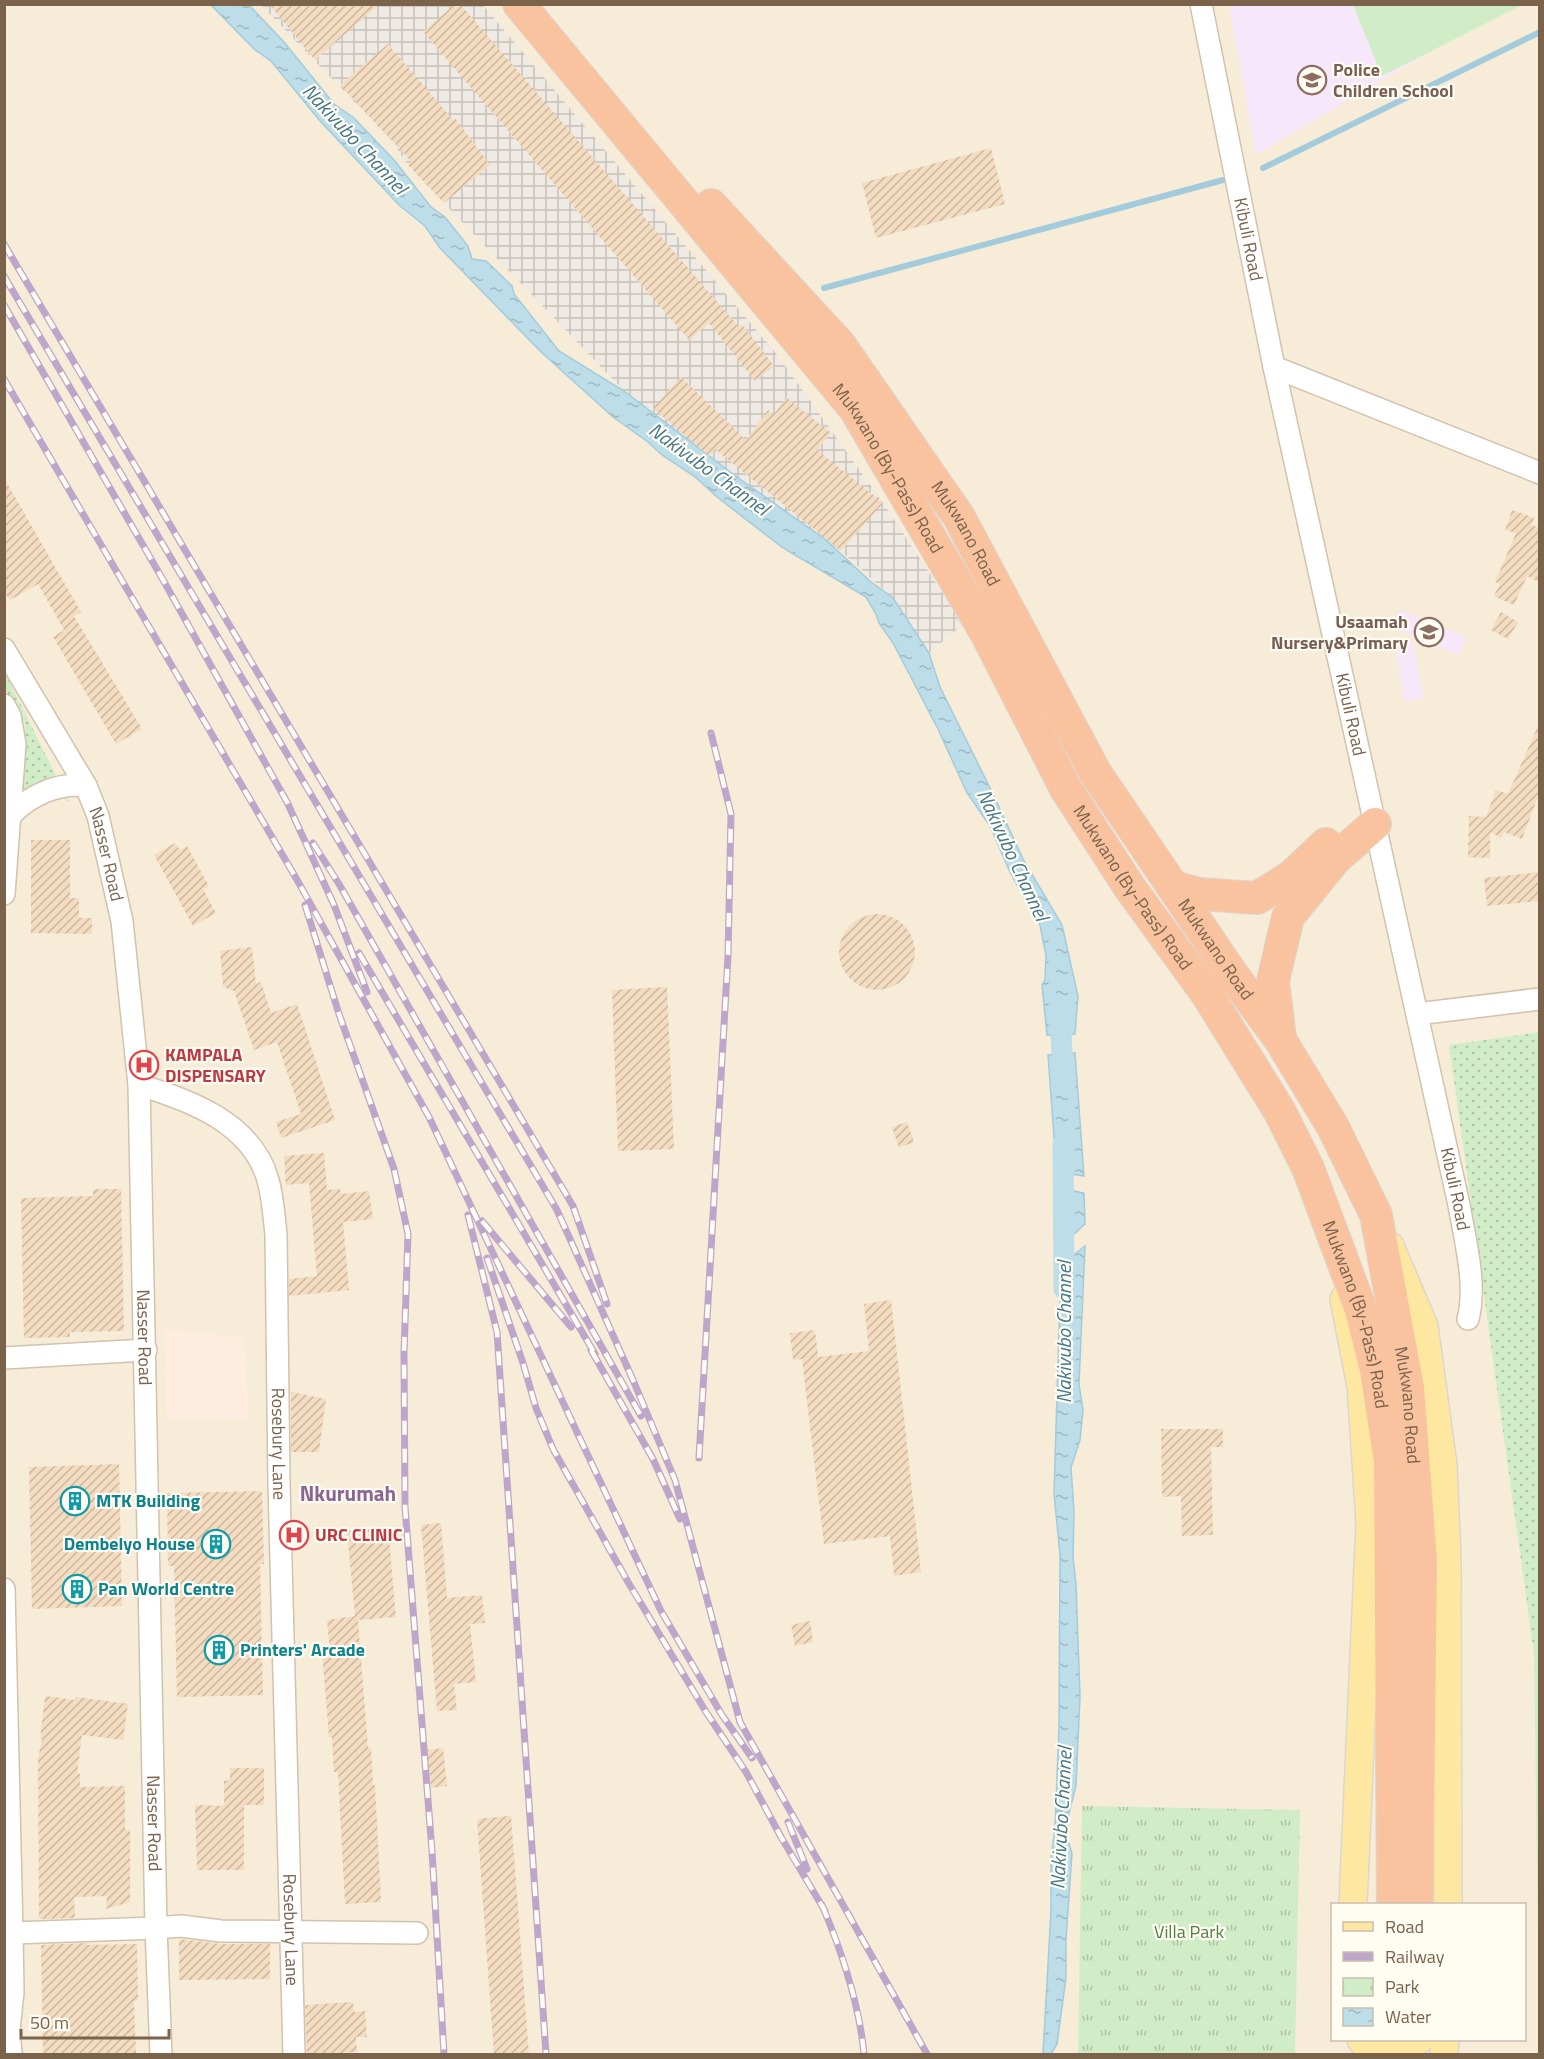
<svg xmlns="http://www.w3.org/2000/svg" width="1544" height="2059" viewBox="0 0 1544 2059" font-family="'Titillium Web',sans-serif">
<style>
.residential{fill:#f6ecd8;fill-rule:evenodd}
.commercial{fill:#feecde}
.industrial{fill:url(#industrial-grid)}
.education{fill:#f6e7fa}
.grass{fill:url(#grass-dots)}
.park{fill:url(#park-tufts)}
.garden{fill:#d1edc7}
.water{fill:url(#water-ripples);stroke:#a3cbdb;stroke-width:1.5}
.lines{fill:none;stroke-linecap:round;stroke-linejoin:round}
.stream{stroke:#a3cbdb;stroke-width:6}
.canal{stroke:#bddde9;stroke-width:21}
.building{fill:url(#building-hatch)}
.minor-casing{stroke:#d2c2ae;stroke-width:24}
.major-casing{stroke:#ddd6d0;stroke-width:30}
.highway-casing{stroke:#ddd6d0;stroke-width:34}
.minor{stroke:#fff;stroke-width:21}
.major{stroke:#fee8a1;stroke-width:27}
.highway{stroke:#fac39f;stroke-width:32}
.rail-casing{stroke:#bea6ca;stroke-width:7}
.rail{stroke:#fffcf2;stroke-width:4.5;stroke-dasharray:14;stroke-linecap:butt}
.labels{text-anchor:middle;stroke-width:4.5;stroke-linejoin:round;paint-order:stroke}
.education-label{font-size:18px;font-weight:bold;fill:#785e54;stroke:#fffcf2;text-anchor:start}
.street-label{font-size:18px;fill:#7b624b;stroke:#fffcf2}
.health-label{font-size:18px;font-weight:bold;fill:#be3a42;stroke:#fffcf2;text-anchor:start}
.culture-label{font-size:18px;font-weight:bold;fill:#0d838f;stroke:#fffcf2;text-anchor:start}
.park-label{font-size:18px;fill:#4c8142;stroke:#fffcf2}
.water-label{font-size:20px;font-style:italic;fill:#43788f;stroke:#fffcf2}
.quarter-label{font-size:21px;font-weight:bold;fill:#8c6496;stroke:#fffcf2}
</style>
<defs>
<pattern id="industrial-grid" width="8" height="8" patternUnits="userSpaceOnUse" patternTransform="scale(1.5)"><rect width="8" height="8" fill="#efeae3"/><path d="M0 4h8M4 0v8" fill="none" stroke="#c7c1ba"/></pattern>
<pattern id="grass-dots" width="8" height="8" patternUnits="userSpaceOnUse" patternTransform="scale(1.5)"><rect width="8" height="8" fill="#d1edc7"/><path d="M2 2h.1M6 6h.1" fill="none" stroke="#afc3a4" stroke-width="1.8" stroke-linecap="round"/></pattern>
<pattern id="park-tufts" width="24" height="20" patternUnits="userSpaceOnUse" patternTransform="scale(1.5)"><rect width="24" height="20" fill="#d1edc7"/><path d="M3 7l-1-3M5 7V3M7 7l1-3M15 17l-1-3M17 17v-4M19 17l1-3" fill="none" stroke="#afc3a4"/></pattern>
<pattern id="water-ripples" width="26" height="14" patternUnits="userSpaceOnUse" patternTransform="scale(1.5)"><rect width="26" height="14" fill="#bddde9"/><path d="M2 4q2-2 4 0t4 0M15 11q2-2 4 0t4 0" fill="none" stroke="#9fb7bf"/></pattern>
<pattern id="building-hatch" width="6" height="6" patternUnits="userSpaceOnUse" patternTransform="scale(1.5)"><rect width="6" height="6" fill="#f4dcc1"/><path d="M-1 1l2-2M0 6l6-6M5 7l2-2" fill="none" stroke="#cbb69f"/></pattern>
</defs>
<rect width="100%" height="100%" fill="#fdf9eb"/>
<!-- residential -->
<path class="residential" d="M 5,5 L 1539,5 L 1539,2054 L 5,2054 ZM 1332,1904 L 1524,1904 L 1524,2040 L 1332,2040 Z"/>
<!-- commercial -->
<path class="commercial" d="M 164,1329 L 244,1338 L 249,1418 L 167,1420 Z"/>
<!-- industrial -->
<path class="industrial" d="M 261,5 L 483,5 L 779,357 L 883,503 L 963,624 L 929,653 L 893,598 L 841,551 L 737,477 L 624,391 L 444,203 L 408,165 L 392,141 Z"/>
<!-- education -->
<path class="education" d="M 1229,4 L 1508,5 L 1256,155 Z
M 1399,609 L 1466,637 L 1459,655 L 1391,627 Z
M 1413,641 L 1424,698 L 1405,702 L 1394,644 Z"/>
<!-- grass -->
<path class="grass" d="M 4,671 L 69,802 L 59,796 L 18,797 L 23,762 L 25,725 L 5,689 Z
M 1539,1032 L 1539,1935 L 1538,1935 L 1534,1653 L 1449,1045 Z"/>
<!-- park -->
<path class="park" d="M 1082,1806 L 1300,1810 L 1295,2054 L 1078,2054 Z"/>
<!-- garden -->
<path class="garden" d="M 1353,5 L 1522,5 L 1382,76 Z"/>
<!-- water -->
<path class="water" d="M 211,5 L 249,5 L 284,42 L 334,104 L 354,118 L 394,160 L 431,207 L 445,217 L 468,246 L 472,259 L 486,261 L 512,286 L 514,294 L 559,351 L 624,391 L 737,477 L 826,540 L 870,581 L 893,598 L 929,653 L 940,687 L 994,796 L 1024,861 L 1062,925 L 1078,996 L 1075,1034 L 1047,1035 L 1042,985 L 1045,980 L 1046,955 L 1038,916 L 1028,905 L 1009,870 L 990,826 L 967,793 L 938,729 L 893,643 L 879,623 L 876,614 L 866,597 L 783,548 L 717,497 L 694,476 L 662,455 L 648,442 L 613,417 L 540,351 L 440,248 L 425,226 L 399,205 L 320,121 L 271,61 L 254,49 Z
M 1075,1053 L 1084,1176 L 1054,1171 L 1055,1150 L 1048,1055 Z
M 1055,1187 L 1084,1193 L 1085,1224 L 1057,1250 Z
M 1085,1246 L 1079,1384 L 1083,1410 L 1080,1440 L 1071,1467 L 1074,1512 L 1073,1557 L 1076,1584 L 1080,1696 L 1076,1786 L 1069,1813 L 1067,1838 L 1072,1853 L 1066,1940 L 1066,1978 L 1057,2044 L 1051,2054 L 1043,2054 L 1051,1911 L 1051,1858 L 1055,1828 L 1059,1726 L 1060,1555 L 1054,1493 L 1060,1300 L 1058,1267 Z"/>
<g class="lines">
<!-- stream -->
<path class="stream" d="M 1263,168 L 1540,32
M 824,288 L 1223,180"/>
<!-- canal -->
<path class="canal" d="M 1060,1006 L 1063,1082
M 1063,1144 L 1064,1289"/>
</g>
<!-- building -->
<path class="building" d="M 269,4 L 380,4 L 315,60 Z
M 455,4 L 460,4 L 739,327 L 742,324 L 774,366 L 755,381 L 709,323 L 689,340 L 423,32 Z
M 388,44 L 453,120 L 455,118 L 490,165 L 444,203 L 408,165 L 411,161 L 340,85 Z
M 991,148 L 1005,204 L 876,238 L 862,183 Z
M 681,377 L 746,440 L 768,410 L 773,415 L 787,398 L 831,433 L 817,450 L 883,503 L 841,551 L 715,449 L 709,456 L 653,408 Z
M 4,478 L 81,612 L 74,616 L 142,729 L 116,744 L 53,637 L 64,630 L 38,584 L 10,600 L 4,591 Z
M 1512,510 L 1534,518 L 1532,525 L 1539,528 L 1539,582 L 1527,576 L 1514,605 L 1494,596 L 1500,584 L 1495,582 L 1516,533 L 1505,530 Z
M 1501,612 L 1518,622 L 1508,639 L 1491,630 Z
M 1539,724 L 1539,794 L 1522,839 L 1504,832 L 1501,838 L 1490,832 L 1490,858 L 1468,857 L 1469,816 L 1486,817 L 1496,790 L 1508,794 Z
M 31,840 L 70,840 L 70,898 L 79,898 L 79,918 L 92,918 L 92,934 L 31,933 Z
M 175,843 L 180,850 L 187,846 L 209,886 L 203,889 L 216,913 L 193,926 L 154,855 Z
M 1539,872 L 1539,901 L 1487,906 L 1484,878 Z
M839 952a38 38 0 1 1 76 0a38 38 0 1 1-76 0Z
M 252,947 L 256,984 L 261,982 L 271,1013 L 297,1004 L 335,1120 L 281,1138 L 276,1122 L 301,1114 L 277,1042 L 254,1050 L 234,991 L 223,987 L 220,951 Z
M 667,987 L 674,1149 L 618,1151 L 612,990 Z
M 907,1122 L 914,1142 L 899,1148 L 892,1127 Z
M 324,1153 L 327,1190 L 340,1189 L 341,1194 L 369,1191 L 373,1219 L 343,1222 L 349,1290 L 289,1296 L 289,1279 L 317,1276 L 309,1183 L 286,1185 L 284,1156 Z
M 93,1189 L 121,1189 L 124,1331 L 70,1332 L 70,1337 L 24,1338 L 21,1198 L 93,1196 Z
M 891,1300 L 921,1572 L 894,1576 L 890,1536 L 824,1544 L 802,1359 L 793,1360 L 790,1333 L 815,1330 L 818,1357 L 869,1351 L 864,1304 Z
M 291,1392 L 326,1399 L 319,1452 L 291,1452 Z
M 1161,1429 L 1223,1429 L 1223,1447 L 1211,1447 L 1213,1535 L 1182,1536 L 1181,1496 L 1162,1497 Z
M 119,1464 L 122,1606 L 32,1609 L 29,1467 Z
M 262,1491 L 264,1564 L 260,1564 L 263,1695 L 177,1697 L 174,1566 L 168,1566 L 167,1493 Z
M 441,1523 L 447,1598 L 482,1595 L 485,1623 L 470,1624 L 476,1682 L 454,1684 L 457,1710 L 437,1711 L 421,1525 Z
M 388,1527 L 396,1617 L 358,1620 L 368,1748 L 371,1747 L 373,1785 L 375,1785 L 381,1902 L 345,1904 L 338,1772 L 334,1772 L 332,1737 L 329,1737 L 322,1651 L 330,1651 L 327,1620 L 355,1616 L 347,1531 Z
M 810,1621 L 813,1642 L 795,1646 L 791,1625 Z
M 45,1696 L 75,1700 L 76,1697 L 128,1704 L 123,1740 L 82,1735 L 77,1774 L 80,1774 L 80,1787 L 125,1786 L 125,1830 L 130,1830 L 130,1902 L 106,1909 L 107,1896 L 74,1897 L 75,1918 L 73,1918 L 40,1919 L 39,1915 L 38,1759 L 42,1739 L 40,1739 Z
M 443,1748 L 447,1786 L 431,1788 L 427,1750 Z
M 230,1768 L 264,1768 L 264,1805 L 244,1805 L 244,1870 L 197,1870 L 195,1805 L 224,1806 L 224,1781 L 230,1780 Z
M 511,1816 L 529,2055 L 494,2055 L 477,1819 Z
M 179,1939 L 221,1944 L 270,1944 L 270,1979 L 179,1980 Z
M 87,1943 L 87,1945 L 137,1944 L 138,2000 L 134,2001 L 136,2055 L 43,2055 L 41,1945 Z
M 353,2002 L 354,2012 L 365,2011 L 367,2037 L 356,2037 L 357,2052 L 307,2055 L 305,2005 Z"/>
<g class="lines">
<!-- minor casing -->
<g class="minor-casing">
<g id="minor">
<path id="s1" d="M 1201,4 L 1274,367 L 1459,1205 C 1465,1240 1477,1285 1468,1319"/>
<path d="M 1274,367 L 1540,473"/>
<path id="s2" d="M 4,649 L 86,786 L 98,816 L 122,921 L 139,1085 L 156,1928 L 161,2054"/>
<path d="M 4,705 L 10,716 L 15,744 L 4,894"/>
<path d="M 11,815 C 29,796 58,782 86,786"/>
<path d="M 1417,1014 L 1540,999"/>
<path id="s3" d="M 139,1085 C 190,1100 252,1123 268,1180 C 273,1198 274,1216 276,1235 L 279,1485 L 294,2054"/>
<path d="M 4,1358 L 146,1350"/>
<path d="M 4,1589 L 12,1933 L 13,1992 L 9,2030 L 11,2054"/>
<path d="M 12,1933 L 156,1928 L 181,1926 L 221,1931 L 417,1933"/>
</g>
</g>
<!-- major casing -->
<g class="major-casing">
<path id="major" d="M 1390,1246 L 1424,1326 L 1443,1465 L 1447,1559 L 1448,1904
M 1344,1299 L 1361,1386 L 1370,1522 L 1353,1904
M 1361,2040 C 1370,2054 1392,2057 1407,2049 C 1411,2047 1415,2042 1419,2040
M 1444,2054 L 1445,2040"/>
</g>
<!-- highway casing -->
<g class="highway-casing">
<g id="highway">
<path id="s4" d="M 519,4 L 855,409 L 986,633 L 1066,789 L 1130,888 L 1207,994 L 1280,1112 L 1308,1168 L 1361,1310 L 1376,1370 L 1390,1461 L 1393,1904"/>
<path id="s5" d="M 711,205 L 840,345 L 959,517 L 1095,772 L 1232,974 L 1281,1041 L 1333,1127 L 1376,1215 L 1408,1388 L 1421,1561 L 1417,1904"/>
<path d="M 1173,887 L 1199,894 L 1257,898 L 1292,876 L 1326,844"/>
<path d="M 1280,1038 L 1273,981 L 1288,917 L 1335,859 L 1375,824"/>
</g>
</g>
<!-- minor -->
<use href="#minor" class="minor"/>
<!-- major -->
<use href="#major" class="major"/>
<!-- highway -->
<use href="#highway" class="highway"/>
<!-- rail casing -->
<g class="rail-casing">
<path id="rail" d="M 4,244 L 573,1206 L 607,1304
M 4,276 L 557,1210 L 633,1380 L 675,1480 L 740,1722 L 927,2054
M 4,305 L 162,578 L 287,802 L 334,905 L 367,992
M 4,379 L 296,878 L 429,1117 L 661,1611 L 722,1715 L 752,1758
M 313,843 L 339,884 L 641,1416
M 305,905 L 339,1014 L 394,1169 L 408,1234 L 404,1353 L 405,1507 L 432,1851 L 444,2054
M 359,953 L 595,1354
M 468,1215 L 497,1332 L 546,2054
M 482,1221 L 571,1327
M 487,1258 L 523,1363 L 536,1408 L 553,1449 L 628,1582 L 706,1712 L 746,1772 L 781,1837 L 825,1911
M 591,1350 L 653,1459 L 680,1519
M 699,1458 L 728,956 L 731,814 L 711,733
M 788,1822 L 807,1869
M 822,1905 C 842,1952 859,2003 864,2054"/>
</g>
<!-- rail -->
<use href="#rail" class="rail"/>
</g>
<!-- icons -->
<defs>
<g id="school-ring" transform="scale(1.5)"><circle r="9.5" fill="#fffcf2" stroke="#8d6e63" stroke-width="1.5"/><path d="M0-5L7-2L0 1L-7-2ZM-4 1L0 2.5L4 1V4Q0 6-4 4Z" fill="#8d6e63"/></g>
<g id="hospital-ring" transform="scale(1.5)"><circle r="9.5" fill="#fffcf2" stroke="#e0444e" stroke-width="1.5"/><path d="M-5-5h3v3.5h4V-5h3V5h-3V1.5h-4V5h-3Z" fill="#e0444e"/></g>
<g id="building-ring" transform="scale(1.5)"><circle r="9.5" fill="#fffcf2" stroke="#0f9aa8" stroke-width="1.5"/><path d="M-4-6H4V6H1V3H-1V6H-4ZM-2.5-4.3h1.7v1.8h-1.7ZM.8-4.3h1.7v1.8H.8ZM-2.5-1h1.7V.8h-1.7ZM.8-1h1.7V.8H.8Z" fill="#0f9aa8"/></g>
</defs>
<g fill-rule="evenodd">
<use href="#school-ring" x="1312" y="80"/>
<use href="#school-ring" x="1429" y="632"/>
<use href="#hospital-ring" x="144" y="1065"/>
<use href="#building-ring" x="75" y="1501"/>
<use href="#hospital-ring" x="294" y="1535"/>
<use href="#building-ring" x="216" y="1544"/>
<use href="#building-ring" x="77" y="1589"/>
<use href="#building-ring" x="219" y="1650"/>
</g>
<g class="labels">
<!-- education labels -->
<g class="education-label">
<text x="1333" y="76">Police<tspan x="1333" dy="21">Children School</tspan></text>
<text x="1408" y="628" text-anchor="end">Usaamah<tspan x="1408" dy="21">Nursery&amp;Primary</tspan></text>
</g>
<!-- street labels -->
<g class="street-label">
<text dy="6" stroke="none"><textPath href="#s1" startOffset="240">Kibuli Road</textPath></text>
<text dy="6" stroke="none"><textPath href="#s4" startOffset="594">Mukwano (By-Pass) Road</textPath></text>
<text dy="6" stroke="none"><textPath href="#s5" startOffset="417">Mukwano Road</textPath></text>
<text dy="6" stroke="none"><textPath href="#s1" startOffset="726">Kibuli Road</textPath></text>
<text dy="6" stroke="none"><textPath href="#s2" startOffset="231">Nasser Road</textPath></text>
<text dy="6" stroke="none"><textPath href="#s4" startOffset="1080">Mukwano (By-Pass) Road</textPath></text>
<text dy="6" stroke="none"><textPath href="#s5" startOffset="903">Mukwano Road</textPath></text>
<text dy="6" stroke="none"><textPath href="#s1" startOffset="1212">Kibuli Road</textPath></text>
<text dy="6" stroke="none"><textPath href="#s4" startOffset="1566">Mukwano (By-Pass) Road</textPath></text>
<text dy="6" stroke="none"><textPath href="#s2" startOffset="717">Nasser Road</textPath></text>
<text dy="6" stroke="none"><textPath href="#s5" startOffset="1407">Mukwano Road</textPath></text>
<text dy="6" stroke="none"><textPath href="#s3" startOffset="432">Rosebury Lane</textPath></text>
<text dy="6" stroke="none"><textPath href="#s2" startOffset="1203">Nasser Road</textPath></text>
<text dy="6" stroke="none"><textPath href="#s3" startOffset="918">Rosebury Lane</textPath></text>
</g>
<!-- health labels -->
<g class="health-label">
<text x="165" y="1061">KAMPALA<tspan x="165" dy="21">DISPENSARY</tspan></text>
<text x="315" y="1541">URC CLINIC</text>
</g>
<!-- culture labels -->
<g class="culture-label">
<text x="96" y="1507">MTK Building</text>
<text x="195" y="1550" text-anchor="end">Dembelyo House</text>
<text x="98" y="1595">Pan World Centre</text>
<text x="240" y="1656">Printers' Arcade</text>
</g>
<!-- park labels -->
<g class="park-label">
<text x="1189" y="1938">Villa Park</text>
</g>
<!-- water labels -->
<g class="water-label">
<text transform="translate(355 139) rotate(47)" y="7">Nakivubo Channel</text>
<text transform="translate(709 469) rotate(36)" y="7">Nakivubo Channel</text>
<text transform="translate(1013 855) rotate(65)" y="7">Nakivubo Channel</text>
<text transform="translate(1064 1332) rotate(-90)" y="7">Nakivubo Channel</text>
<text transform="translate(1061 1818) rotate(-87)" y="7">Nakivubo Channel</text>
</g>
<!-- quarter labels -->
<g class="quarter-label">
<text x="348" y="1501">Nkurumah</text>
</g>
</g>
<!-- border -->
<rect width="1544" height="2059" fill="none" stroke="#7b624b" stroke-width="12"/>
<!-- legend -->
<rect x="1331" y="1903" width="195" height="138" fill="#fffcf2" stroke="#cabeaf" stroke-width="1.5"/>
<rect x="1343" y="1922" width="30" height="9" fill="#fee8a1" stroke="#cabeaf" stroke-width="1.5"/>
<text x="1385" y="1933" font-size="18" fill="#7b624b">Road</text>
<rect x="1343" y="1952" width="30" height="9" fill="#bea6ca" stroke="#cabeaf" stroke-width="1.5"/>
<text x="1385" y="1963" font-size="18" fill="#7b624b">Railway</text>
<rect x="1343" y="1978" width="30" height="18" fill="url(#park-tufts)" stroke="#cabeaf" stroke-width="1.5"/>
<text x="1385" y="1993" font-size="18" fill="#7b624b">Park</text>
<rect x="1343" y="2008" width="30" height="18" fill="url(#water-ripples)" stroke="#cabeaf" stroke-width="1.5"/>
<text x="1385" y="2023" font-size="18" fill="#7b624b">Water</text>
<!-- scale -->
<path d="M21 2029v9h148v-9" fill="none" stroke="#7b624b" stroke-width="3"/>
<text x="30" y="2029" font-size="18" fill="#7b624b" stroke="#fffcf2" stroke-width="4.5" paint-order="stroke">50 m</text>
</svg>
